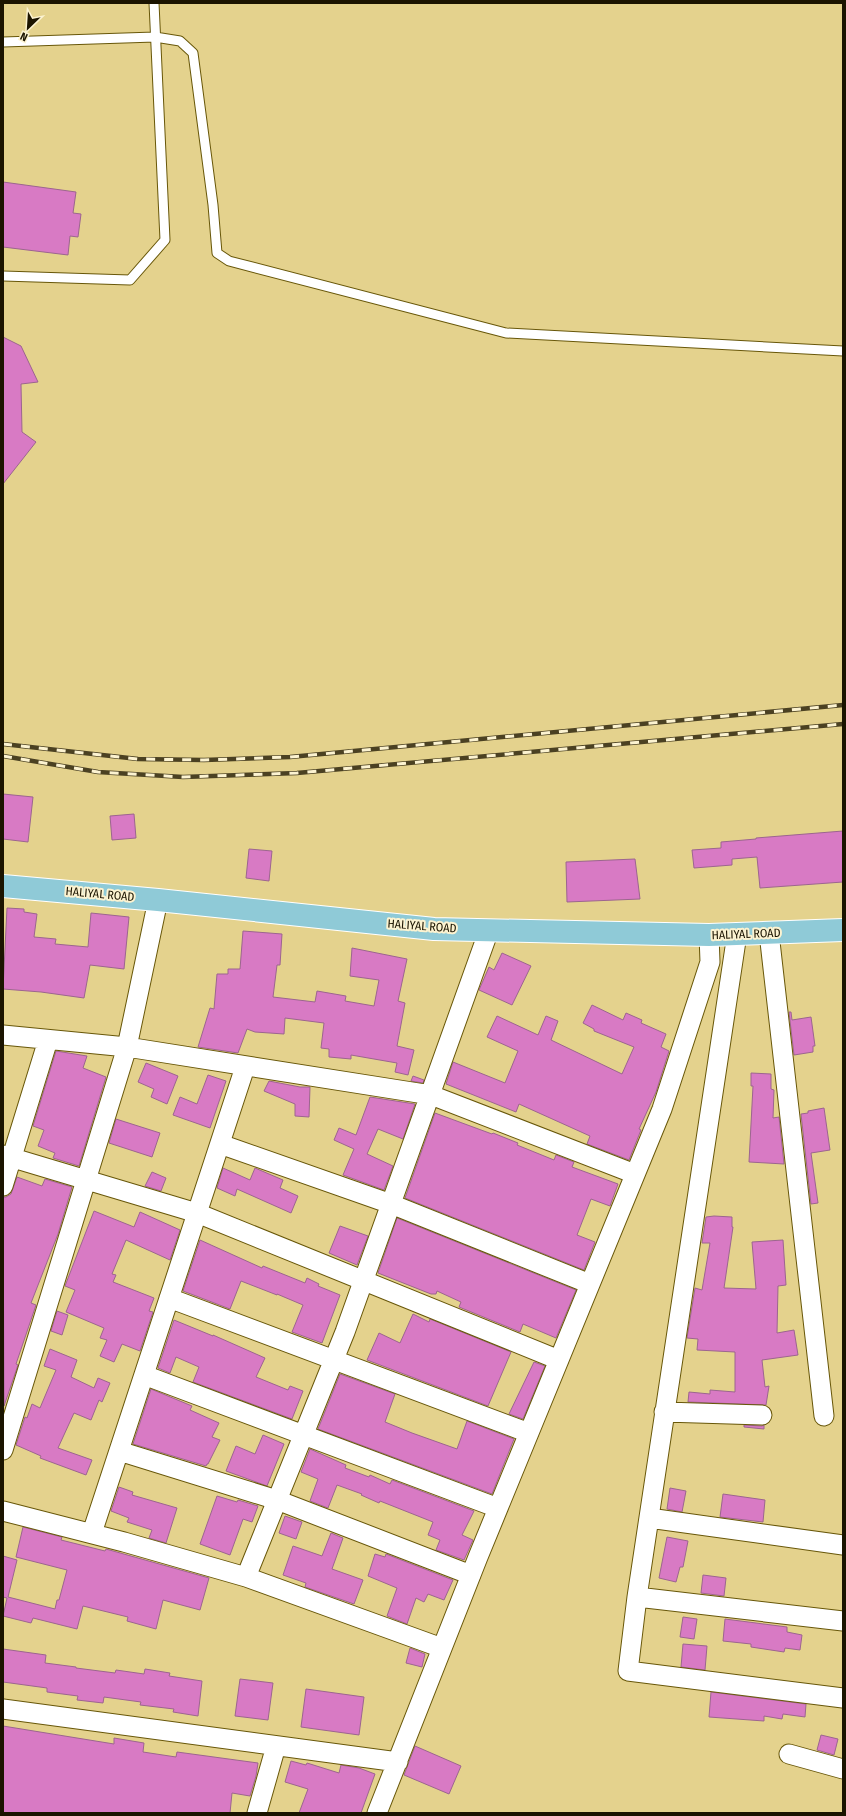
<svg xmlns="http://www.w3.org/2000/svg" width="846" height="1816" viewBox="0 0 846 1816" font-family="'Fira Sans Condensed',sans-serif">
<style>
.building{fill:#d87ac4;stroke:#9c658f}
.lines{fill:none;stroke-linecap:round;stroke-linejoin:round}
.service-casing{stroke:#685709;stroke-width:11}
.minor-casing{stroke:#685709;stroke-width:21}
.primary-casing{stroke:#fff;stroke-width:24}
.service{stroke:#fff;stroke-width:9}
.minor{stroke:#fff;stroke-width:19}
.primary{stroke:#8fcad7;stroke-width:22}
.rail-casing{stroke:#4b4122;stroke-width:4.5}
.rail{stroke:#fcf3d1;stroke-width:3;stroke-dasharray:9;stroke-linecap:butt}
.labels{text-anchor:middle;stroke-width:4;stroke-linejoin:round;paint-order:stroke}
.street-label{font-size:12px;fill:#1b1400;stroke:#fcf3d1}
</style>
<rect width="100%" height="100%" fill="#e4d28d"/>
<!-- building -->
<path class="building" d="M 3,182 L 76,192 L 73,213 L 81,214 L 78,237 L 70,236 L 68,255 L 3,247 Z
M 3,337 L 21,346 L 38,382 L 21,384 L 22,432 L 36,442 L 3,484 Z
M 3,794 L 33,797 L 28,842 L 3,839 Z
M 134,814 L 136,838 L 112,840 L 110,816 Z
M 843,831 L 843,882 L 760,888 L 757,857 L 732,859 L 732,865 L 694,868 L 692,850 L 721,848 L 721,842 L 756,839 L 756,838 Z
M 249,849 L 272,851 L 269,881 L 246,878 Z
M 635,859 L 640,899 L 567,902 L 566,862 Z
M 7,908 L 24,909 L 24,912 L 37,914 L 34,937 L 56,939 L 55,944 L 88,947 L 91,913 L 129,917 L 124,969 L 90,965 L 84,998 L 41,992 L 3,989 Z
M 243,931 L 282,934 L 280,965 L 277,965 L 273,997 L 315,1002 L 317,991 L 346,996 L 345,1001 L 374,1006 L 379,980 L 350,976 L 352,948 L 407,959 L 398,1001 L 405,1003 L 397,1046 L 414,1050 L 408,1075 L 395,1072 L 397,1063 L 351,1055 L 351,1059 L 329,1057 L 329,1049 L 321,1048 L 324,1023 L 285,1018 L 284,1034 L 255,1032 L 247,1029 L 238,1053 L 198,1047 L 210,1008 L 214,1009 L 217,974 L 228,974 L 228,969 L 240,969 Z
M 502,953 L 531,966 L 512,1005 L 479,990 L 489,967 L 494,970 Z
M 592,1005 L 623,1020 L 626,1013 L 642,1020 L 641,1023 L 666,1034 L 661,1047 L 669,1051 L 656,1092 L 639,1129 L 641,1130 L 629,1160 L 587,1144 L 590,1136 L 519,1104 L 516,1112 L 446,1084 L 453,1062 L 505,1083 L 518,1051 L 487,1037 L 497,1016 L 538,1035 L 546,1016 L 558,1021 L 551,1040 L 622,1074 L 634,1047 L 594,1031 L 594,1029 L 583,1023 Z
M 789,1012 L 791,1012 L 792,1020 L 811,1017 L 815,1046 L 813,1046 L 813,1052 L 794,1055 Z
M 56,1051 L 87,1056 L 83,1068 L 106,1077 L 79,1166 L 53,1158 L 55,1153 L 38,1146 L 44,1130 L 33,1126 Z
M 146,1063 L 178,1076 L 167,1104 L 151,1097 L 154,1089 L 138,1082 Z
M 751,1073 L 771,1074 L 771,1089 L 774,1090 L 773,1118 L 779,1117 L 784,1164 L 749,1162 L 753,1086 L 751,1086 Z
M 208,1075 L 226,1081 L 210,1128 L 173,1115 L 180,1097 L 197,1104 Z
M 413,1076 L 424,1080 L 423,1083 L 411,1081 Z
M 269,1081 L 300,1087 L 310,1087 L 309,1117 L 295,1116 L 295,1104 L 264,1091 Z
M 370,1097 L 415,1104 L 403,1139 L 378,1129 L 367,1154 L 393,1166 L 384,1190 L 343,1175 L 354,1149 L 334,1140 L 339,1128 L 356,1135 Z
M 824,1108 L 830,1150 L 811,1153 L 818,1203 L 811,1204 L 801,1114 L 808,1113 L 808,1111 Z
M 435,1113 L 492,1134 L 493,1133 L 518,1143 L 517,1145 L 554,1160 L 556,1155 L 574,1162 L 572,1167 L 618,1184 L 610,1206 L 591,1199 L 577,1235 L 595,1242 L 584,1270 L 405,1198 Z
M 116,1119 L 160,1133 L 152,1157 L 109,1143 Z
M 223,1168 L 250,1180 L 255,1168 L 283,1180 L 280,1188 L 298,1196 L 291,1213 L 237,1189 L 235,1196 L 217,1188 Z
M 152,1172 L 166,1178 L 161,1191 L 145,1186 Z
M 17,1177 L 42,1186 L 45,1179 L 72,1187 L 58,1234 L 31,1303 L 36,1305 L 16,1364 L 18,1365 L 4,1406 L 3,1197 L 6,1197 L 11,1194 Z
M 94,1211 L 134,1227 L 140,1212 L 180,1230 L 170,1260 L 126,1240 L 112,1274 L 116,1275 L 113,1282 L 154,1298 L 149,1311 L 153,1312 L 140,1351 L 122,1344 L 114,1362 L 100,1356 L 107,1340 L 100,1338 L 104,1328 L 66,1312 L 75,1290 L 65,1286 Z
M 714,1216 L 732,1217 L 732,1227 L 733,1227 L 724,1288 L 756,1289 L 752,1242 L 783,1240 L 786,1285 L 778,1286 L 777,1333 L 794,1330 L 798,1355 L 762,1360 L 765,1387 L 769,1386 L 766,1405 L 688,1402 L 689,1392 L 710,1394 L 710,1390 L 735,1392 L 735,1352 L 697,1350 L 698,1339 L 687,1338 L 695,1288 L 702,1290 L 710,1243 L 702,1243 L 706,1217 Z
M 397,1218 L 576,1290 L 556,1338 L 523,1324 L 520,1332 L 459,1307 L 461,1302 L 437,1291 L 436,1294 L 431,1294 L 378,1273 Z
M 340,1226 L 368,1236 L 357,1265 L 329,1253 Z
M 200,1240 L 262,1268 L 263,1266 L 305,1283 L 307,1278 L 319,1284 L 318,1286 L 340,1295 L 322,1343 L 292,1332 L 303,1305 L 277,1294 L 277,1295 L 241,1281 L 230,1309 L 183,1291 Z
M 57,1311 L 68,1315 L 62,1335 L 51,1331 Z
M 413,1314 L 429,1322 L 430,1319 L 511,1352 L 488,1406 L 367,1360 L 379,1333 L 400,1343 Z
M 174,1320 L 213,1336 L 213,1335 L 265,1358 L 256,1377 L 288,1390 L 290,1386 L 303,1391 L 292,1419 L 193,1382 L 199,1367 L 176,1357 L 170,1373 L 158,1368 Z
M 50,1349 L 77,1360 L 71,1377 L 94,1388 L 98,1378 L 110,1383 L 102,1402 L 99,1400 L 91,1420 L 74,1413 L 58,1448 L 92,1460 L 86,1475 L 40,1458 L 41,1456 L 16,1445 L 25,1417 L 27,1418 L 32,1404 L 40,1408 L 56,1370 L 44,1366 Z
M 534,1362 L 545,1366 L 523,1419 L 509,1414 Z
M 340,1374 L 395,1394 L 385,1422 L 412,1433 L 457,1449 L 467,1421 L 514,1439 L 492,1494 L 318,1429 Z
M 151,1389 L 192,1406 L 190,1410 L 219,1423 L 212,1437 L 220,1440 L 208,1464 L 207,1464 L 206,1466 L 133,1444 Z
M 744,1425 L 762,1426 L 764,1425 L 764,1429 L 744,1427 Z
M 263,1435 L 284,1444 L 267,1486 L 226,1471 L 236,1446 L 255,1454 Z
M 310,1449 L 346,1465 L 345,1468 L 369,1477 L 370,1475 L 390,1484 L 392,1480 L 474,1511 L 462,1535 L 473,1540 L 464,1560 L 436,1550 L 440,1540 L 428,1535 L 433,1522 L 380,1501 L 379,1503 L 361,1495 L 362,1494 L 337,1485 L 328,1508 L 310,1501 L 318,1479 L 301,1472 Z
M 119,1487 L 133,1492 L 132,1495 L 177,1508 L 166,1543 L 149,1538 L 152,1530 L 127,1522 L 129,1518 L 111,1511 Z
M 670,1488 L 686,1491 L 682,1512 L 667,1509 Z
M 723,1494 L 765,1500 L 763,1522 L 720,1517 Z
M 217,1496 L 237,1502 L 238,1500 L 258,1506 L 252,1522 L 243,1519 L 230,1555 L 200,1544 Z
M 285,1516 L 302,1522 L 296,1539 L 279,1533 Z
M 23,1527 L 62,1537 L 61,1540 L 105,1551 L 106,1549 L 209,1578 L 200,1610 L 163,1600 L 156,1629 L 127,1621 L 128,1617 L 83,1606 L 77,1629 L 33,1618 L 31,1623 L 3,1616 L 7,1598 L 3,1597 L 3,1556 L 17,1560 L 8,1597 L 55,1609 L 57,1600 L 59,1600 L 67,1570 L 16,1557 Z
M 331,1533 L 343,1538 L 332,1569 L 363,1580 L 354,1604 L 305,1587 L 306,1583 L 283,1575 L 293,1546 L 322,1556 Z
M 667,1537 L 688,1541 L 683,1567 L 680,1567 L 676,1582 L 659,1578 Z
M 375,1554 L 385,1557 L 386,1554 L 453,1580 L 444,1600 L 428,1594 L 424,1602 L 416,1598 L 407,1624 L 387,1616 L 397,1588 L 368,1576 Z
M 703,1575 L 726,1578 L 724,1596 L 701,1593 Z
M 683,1617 L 697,1619 L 694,1639 L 680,1637 Z
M 725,1619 L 787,1627 L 787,1632 L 802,1635 L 800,1650 L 785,1648 L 784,1652 L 751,1647 L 751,1644 L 723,1641 Z
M 683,1644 L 707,1646 L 705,1670 L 681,1667 Z
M 410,1648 L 425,1654 L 422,1667 L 406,1663 Z
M 3,1649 L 46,1655 L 45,1663 L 76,1667 L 76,1668 L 115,1673 L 116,1670 L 144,1674 L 145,1669 L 170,1673 L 169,1676 L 202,1681 L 198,1716 L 173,1712 L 174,1709 L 140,1705 L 141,1702 L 104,1697 L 103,1703 L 77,1700 L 78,1696 L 47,1692 L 47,1688 L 3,1682 Z
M 240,1679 L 273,1683 L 268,1720 L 235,1716 Z
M 306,1689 L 364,1697 L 359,1735 L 301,1727 Z
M 711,1692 L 806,1704 L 805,1717 L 783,1714 L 782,1719 L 764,1716 L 764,1721 L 709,1717 Z
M 3,1726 L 114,1744 L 114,1738 L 144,1743 L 143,1752 L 176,1757 L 177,1752 L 258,1763 L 256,1776 L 250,1796 L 232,1793 L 230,1813 L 3,1813 Z
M 821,1735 L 838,1739 L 834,1755 L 817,1750 Z
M 415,1746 L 461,1766 L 449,1794 L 404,1775 Z
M 291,1761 L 306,1765 L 307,1763 L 339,1773 L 341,1765 L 359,1768 L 375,1774 L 361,1813 L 299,1813 L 308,1789 L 285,1782 Z"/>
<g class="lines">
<!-- service casing -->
<g class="service-casing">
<path id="service" d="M 3,42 L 155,37 L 180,41 L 193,53 L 213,205 L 217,253 L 229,261 L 506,333 L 843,351
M 3,276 L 130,280 L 165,240 L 154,3"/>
</g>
<!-- minor casing -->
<g class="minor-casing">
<path id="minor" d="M 769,933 L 824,1416
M 737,934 L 637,1597 L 628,1671 L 843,1698
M 3,1035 L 127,1047 L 431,1095 L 635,1174
M 220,1144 L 391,1204 L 590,1284
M 3,1155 L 197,1213 L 559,1360
M 3,1186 L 48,1040
M 169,1298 L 529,1433
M 144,1375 L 498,1508
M 664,1412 L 762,1415
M 3,1450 L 127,1047 L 158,900
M 119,1451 L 277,1500 L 471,1575
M 3,1511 L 124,1542 L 246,1577 L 442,1648
M 649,1518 L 843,1545
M 92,1533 L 245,1067
M 246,1577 L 345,1332 L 489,930
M 637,1597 L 843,1621
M 3,1709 L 398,1762
M 789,1754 L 843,1769
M 257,1813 L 276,1746
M 377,1813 L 478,1557 L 662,1109 L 710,962 L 709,935"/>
</g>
<!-- primary casing -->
<g class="primary-casing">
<path id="primary" d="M 3,886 L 158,900 L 434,929 L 709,935 L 843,930"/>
</g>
<!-- service -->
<use href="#service" class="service"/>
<!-- minor -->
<use href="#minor" class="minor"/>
<!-- primary -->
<use href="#primary" class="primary"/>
<!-- rail casing -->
<g class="rail-casing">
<path id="rail" d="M 3,744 L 138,759 L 204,760 L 290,757 L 843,705
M 3,756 L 98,772 L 183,777 L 297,773 L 843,724"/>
</g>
<!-- rail -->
<use href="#rail" class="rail"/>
</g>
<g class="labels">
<!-- street labels -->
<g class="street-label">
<text transform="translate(100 894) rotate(5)" y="4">HALIYAL ROAD</text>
<text transform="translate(422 926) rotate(4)" y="4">HALIYAL ROAD</text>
<text transform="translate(746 934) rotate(-2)" y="4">HALIYAL ROAD</text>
</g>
</g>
<!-- border -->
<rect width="846" height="1816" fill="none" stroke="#1b1400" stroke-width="8"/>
<!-- north arrow -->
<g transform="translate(28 28) rotate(205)" stroke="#fcf3d1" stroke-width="3" paint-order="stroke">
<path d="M0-3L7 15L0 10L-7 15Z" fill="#1b1400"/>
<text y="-6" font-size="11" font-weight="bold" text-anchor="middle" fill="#1b1400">N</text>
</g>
</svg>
